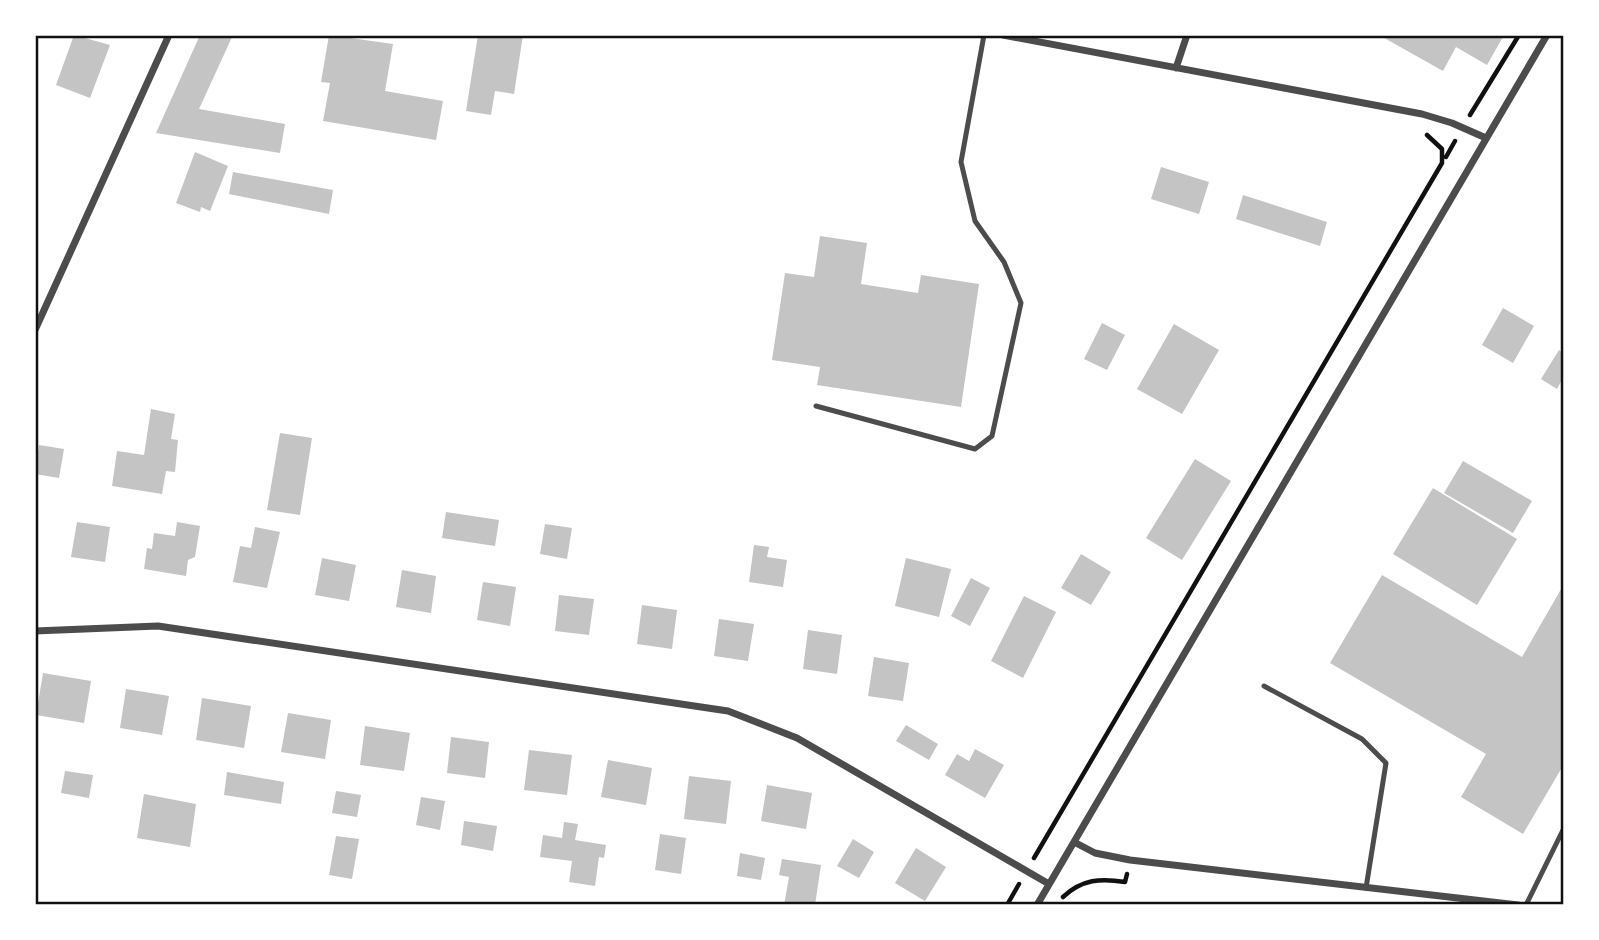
<svg xmlns="http://www.w3.org/2000/svg" width="1599" height="940" viewBox="0 0 1599 940" font-family="'DM Sans',sans-serif">
<style>
.building{fill:#c4c4c4}
.lines{fill:none;stroke-linecap:round;stroke-linejoin:round}
.path{stroke:#111;stroke-width:4.5}
.service{stroke:#4c4c4c;stroke-width:5}
.minor{stroke:#4c4c4c;stroke-width:7}
.neatline{fill:none;stroke:#111;stroke-width:2.5}
</style>
<rect width="100%" height="100%" fill="#fff"/>
<!-- building -->
<path class="building" d="M 74,35 L 110,45 L 90,98 L 56,85 Z
M 200,35 L 233,35 L 199,109 L 285,124 L 280,153 L 156,133 Z
M 329,35 L 393,44 L 385,91 L 443,101 L 436,140 L 323,121 L 330,83 L 321,82 Z
M 478,35 L 523,35 L 514,94 L 495,91 L 491,115 L 466,111 Z
M 1379,35 L 1504,35 L 1487,65 L 1456,47 L 1443,71 Z
M 195,152 L 228,166 L 210,211 L 201,207 L 200,212 L 176,203 Z
M 1161,167 L 1209,182 L 1199,214 L 1151,199 Z
M 233,172 L 333,190 L 329,214 L 229,194 Z
M 1243,195 L 1327,222 L 1320,246 L 1236,219 Z
M 820,236 L 867,243 L 861,284 L 918,293 L 921,275 L 979,284 L 961,407 L 817,385 L 820,367 L 772,360 L 785,273 L 814,277 Z
M 1503,308 L 1534,326 L 1513,363 L 1482,345 Z
M 1102,323 L 1125,335 L 1107,370 L 1084,359 Z
M 1174,324 L 1219,350 L 1182,414 L 1137,389 Z
M 1559,350 L 1564,354 L 1564,376 L 1557,389 L 1541,379 Z
M 151,409 L 175,414 L 171,439 L 178,440 L 175,472 L 166,471 L 162,494 L 112,486 L 117,451 L 144,455 Z
M 280,433 L 312,438 L 300,515 L 267,510 Z
M 39,445 L 64,449 L 59,478 L 35,474 Z
M 1195,459 L 1231,481 L 1182,560 L 1146,538 Z
M 1463,461 L 1532,501 L 1513,533 L 1444,493 Z
M 1433,488 L 1517,539 L 1477,605 L 1393,554 Z
M 446,512 L 499,520 L 495,546 L 442,538 Z
M 77,522 L 110,527 L 105,562 L 71,557 Z
M 177,522 L 200,526 L 195,557 L 188,560 L 186,576 L 144,569 L 147,548 L 152,549 L 154,533 L 175,536 Z
M 545,524 L 572,528 L 567,559 L 540,554 Z
M 255,527 L 280,532 L 267,588 L 233,582 L 240,546 L 251,548 Z
M 754,545 L 769,547 L 767,557 L 787,560 L 783,587 L 749,582 Z
M 1081,554 L 1111,572 L 1091,605 L 1061,588 Z
M 322,558 L 356,565 L 349,601 L 315,595 Z
M 906,558 L 951,569 L 939,617 L 895,606 Z
M 402,570 L 436,576 L 431,613 L 396,607 Z
M 1382,575 L 1522,657 L 1564,584 L 1564,764 L 1523,834 L 1461,797 L 1486,754 L 1330,663 Z
M 971,578 L 990,588 L 970,626 L 951,616 Z
M 483,582 L 516,587 L 510,626 L 477,620 Z
M 559,595 L 594,599 L 589,635 L 555,631 Z
M 1024,596 L 1056,612 L 1023,678 L 991,661 Z
M 642,605 L 677,610 L 672,649 L 637,644 Z
M 719,619 L 754,624 L 748,661 L 714,656 Z
M 808,630 L 842,635 L 837,674 L 803,669 Z
M 874,657 L 909,663 L 903,701 L 868,696 Z
M 43,673 L 91,681 L 84,723 L 36,715 Z
M 126,689 L 169,696 L 162,735 L 120,728 Z
M 202,698 L 251,706 L 244,748 L 196,740 Z
M 288,713 L 331,720 L 325,759 L 281,752 Z
M 906,725 L 938,744 L 929,760 L 896,741 Z
M 365,726 L 410,733 L 404,771 L 360,765 Z
M 451,737 L 489,742 L 485,778 L 447,773 Z
M 975,749 L 1004,765 L 985,798 L 945,775 L 957,754 L 969,761 Z
M 529,750 L 572,755 L 567,795 L 524,790 Z
M 608,760 L 652,768 L 646,805 L 601,797 Z
M 65,771 L 93,775 L 89,798 L 61,793 Z
M 227,772 L 284,782 L 281,804 L 224,795 Z
M 689,776 L 731,781 L 726,824 L 684,819 Z
M 767,785 L 812,793 L 806,829 L 761,821 Z
M 336,791 L 361,795 L 357,817 L 332,813 Z
M 144,794 L 196,804 L 190,847 L 137,838 Z
M 421,797 L 445,801 L 440,830 L 416,825 Z
M 464,821 L 497,826 L 493,851 L 461,845 Z
M 564,822 L 578,824 L 575,840 L 606,845 L 604,858 L 599,857 L 595,886 L 569,882 L 572,861 L 540,857 L 543,835 L 562,838 Z
M 660,834 L 686,838 L 681,874 L 655,870 Z
M 336,836 L 359,839 L 352,879 L 329,875 Z
M 853,839 L 874,852 L 859,878 L 837,866 Z
M 916,848 L 946,867 L 925,901 L 895,883 Z
M 740,853 L 765,858 L 761,880 L 737,876 Z
M 782,859 L 821,865 L 815,905 L 784,905 L 789,877 L 779,875 Z"/>
<g class="lines">
<!-- path -->
<path class="path" d="M 1470,115 L 1519,35
M 1446,157 L 1455,141
M 1034,858 L 1442,163 L 1442,149 L 1427,135
M 1063,897 C 1082,879 1101,878 1125,882 L 1127,874
M 1007,905 L 1019,884"/>
<!-- service -->
<path class="service" d="M 816,406 L 975,449 L 992,436 L 1021,303 L 1004,262 L 975,221 L 961,162 L 984,35
M 1264,686 L 1362,739 L 1386,763 L 1366,888
M 1526,905 L 1564,828"/>
<!-- minor -->
<path class="minor" d="M 1003,35 L 1422,114 L 1452,123 L 1486,138
M 1176,68 L 1187,35
M 35,330 L 169,35
M 35,631 L 158,626 L 728,711 L 797,738 L 1049,884
M 1074,842 L 1095,853 L 1130,860 L 1518,905
M 1037,905 L 1547,35"/>
</g>
<!-- border -->
<rect width="1599" height="940" fill="none" stroke="#ffffff" stroke-width="74"/>
<rect x="37" y="37" width="1525" height="866" class="neatline"/>
</svg>
